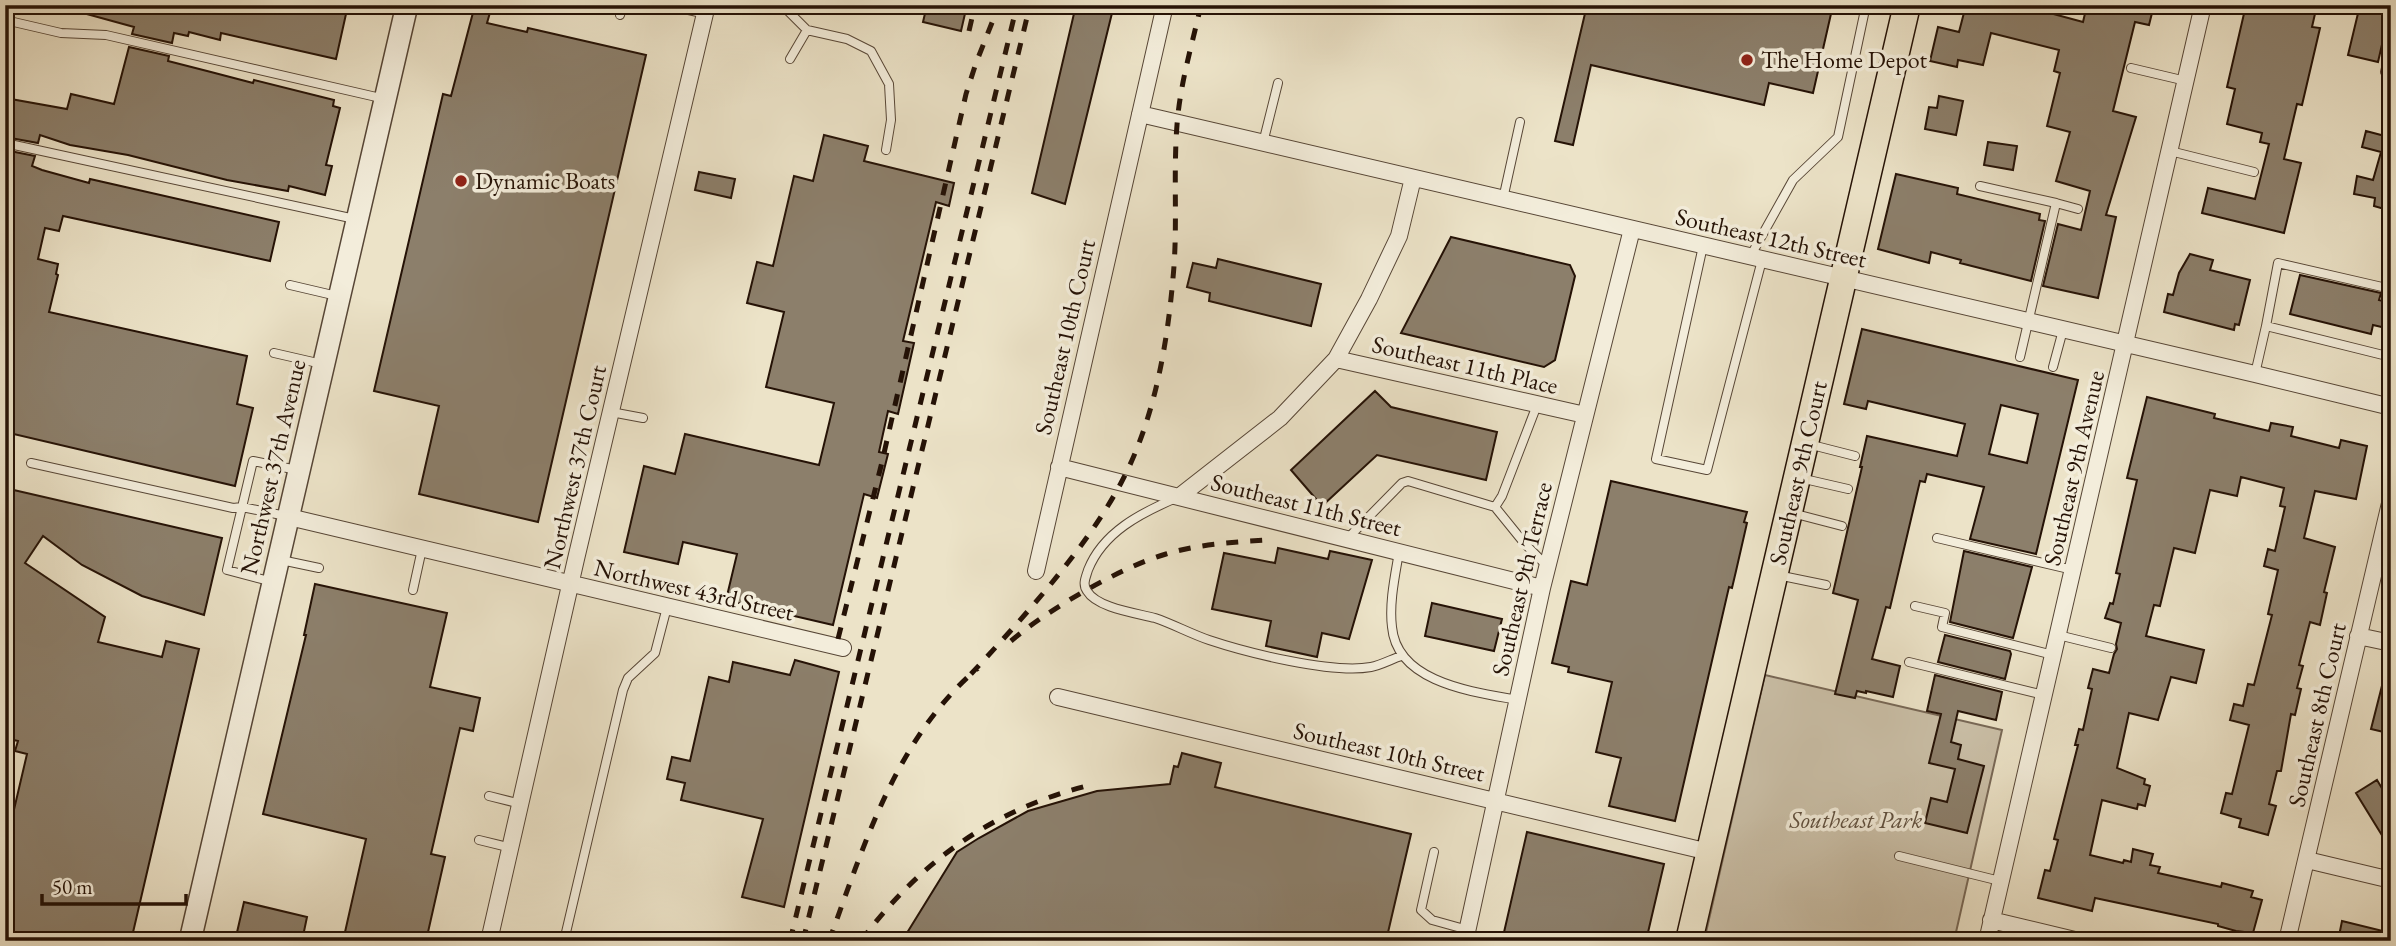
<svg xmlns="http://www.w3.org/2000/svg" width="2396" height="946" viewBox="0 0 2396 946" font-family="'EB Garamond',serif">
<style>
.green{fill:#cabfa7;stroke:#786856;stroke-width:2}
.building{fill:#8c7f6b;stroke:#251206;stroke-width:2;fill-rule:evenodd}
.lines{fill:none;stroke-linecap:round;stroke-linejoin:round}
.service-casing{stroke:#574636;stroke-width:10}
.minor-casing{stroke:#574636;stroke-width:18}
.tertiary-casing{stroke:#574636;stroke-width:24}
.primary-casing{stroke:#251206;stroke-width:29}
.service{stroke:#f3eddb;stroke-width:8}
.minor{stroke:#f3eddb;stroke-width:16}
.tertiary{stroke:#f3eddb;stroke-width:21}
.primary{stroke:#ece3c8;stroke-width:26}
.rail{stroke:#251206;stroke-width:5;stroke-dasharray:12 12;stroke-linecap:butt}
.poi-dot{fill:#8f2418;stroke:#f3eddb;stroke-width:2.5}
.labels{text-anchor:middle;stroke-width:7;stroke-linejoin:round;paint-order:stroke}
.poi-label{font-size:24px;fill:#251206;stroke:#f3eddb;text-anchor:start}
.street-label{font-size:24px;fill:#251206;stroke:#f3eddb}
.park-label{font-size:24px;font-style:italic;fill:#5f4f3e;stroke:#f3eddb}
</style>
<rect width="100%" height="100%" fill="#ece3c8"/>
<filter id="stains"><feTurbulence type="fractalNoise" baseFrequency=".00286" numOctaves="4"/><feColorMatrix values="0 0 0 0 .2 0 0 0 0 .09 0 0 0 0 .02 0 0 0 .5 -.17"/></filter>
<radialGradient id="worn" r=".72"><stop offset=".6" stop-color="#630" stop-opacity="0"/><stop offset="1" stop-color="#630" stop-opacity=".3"/></radialGradient>
<!-- green -->
<path class="green" d="M 1765,675 L 2002,730 L 1954,941 L 1704,941 Z"/>
<!-- building -->
<path class="building" d="M 72,5 L 348,5 L 336,59 L 221,33 L 220,40 L 189,32 L 188,36 L 174,33 L 172,43 L 132,34 L 134,27 L 72,10 Z
M 475,5 L 491,9 L 487,23 L 527,32 L 528,28 L 646,55 L 538,522 L 419,494 L 439,406 L 374,391 L 443,94 L 451,96 Z
M 927,5 L 967,5 L 961,31 L 923,22 Z
M 1076,5 L 1114,5 L 1065,204 L 1032,193 Z
M 1587,5 L 1833,5 L 1813,93 L 1769,83 L 1764,105 L 1591,65 L 1573,145 L 1555,141 Z
M 1966,5 L 1994,5 L 2010,9 L 2011,5 L 2047,5 L 2046,12 L 2083,22 L 2087,5 L 2154,5 L 2149,25 L 2135,22 L 2113,111 L 2136,117 L 2106,215 L 2116,217 L 2098,298 L 2043,286 L 2058,224 L 2081,230 L 2090,191 L 2056,181 L 2070,132 L 2047,126 L 2060,73 L 2054,71 L 2059,50 L 1991,33 L 1983,65 L 1958,60 L 1957,67 L 1930,61 L 1938,27 L 1959,32 Z
M 2246,5 L 2317,5 L 2312,27 L 2320,28 L 2302,105 L 2297,104 L 2284,159 L 2301,163 L 2284,233 L 2202,213 L 2208,188 L 2255,199 L 2269,144 L 2260,142 L 2262,133 L 2227,124 L 2235,89 L 2227,87 Z
M 2360,5 L 2391,5 L 2378,62 L 2348,55 Z
M 129,47 L 169,56 L 168,61 L 211,72 L 253,83 L 254,80 L 334,100 L 333,106 L 340,108 L 326,165 L 332,166 L 325,195 L 289,186 L 288,191 L 227,180 L 128,155 L 70,145 L 40,135 L 38,143 L 5,137 L 5,98 L 67,109 L 71,94 L 114,104 Z
M 1939,96 L 1963,101 L 1956,135 L 1925,129 L 1929,107 L 1937,108 Z
M 2366,131 L 2385,136 L 2386,134 L 2391,135 L 2391,211 L 2374,206 L 2375,198 L 2354,194 L 2357,176 L 2373,180 L 2381,152 L 2362,147 Z
M 824,135 L 868,146 L 864,161 L 954,183 L 949,206 L 936,202 L 903,341 L 914,343 L 898,414 L 888,411 L 879,452 L 888,454 L 877,498 L 864,494 L 833,625 L 726,600 L 737,554 L 683,542 L 678,564 L 624,552 L 644,466 L 675,474 L 685,434 L 819,465 L 834,403 L 766,387 L 784,312 L 747,303 L 757,262 L 773,266 L 794,176 L 813,181 Z
M 1988,142 L 2017,146 L 2013,170 L 1984,165 Z
M 5,150 L 35,156 L 32,166 L 42,170 L 89,183 L 90,179 L 279,222 L 270,261 L 63,216 L 59,231 L 45,228 L 38,259 L 58,264 L 56,274 L 58,275 L 49,312 L 247,356 L 237,404 L 253,408 L 235,486 L 5,432 Z
M 699,172 L 735,179 L 731,198 L 695,190 Z
M 1896,174 L 1958,188 L 1957,194 L 2040,214 L 2039,220 L 2045,221 L 2031,281 L 1960,263 L 1961,260 L 1931,252 L 1929,263 L 1878,249 Z
M 1451,237 L 1570,265 L 1575,276 L 1555,360 L 1544,367 L 1401,333 Z
M 2190,254 L 2213,260 L 2210,270 L 2250,280 L 2239,325 L 2235,324 L 2234,330 L 2164,312 L 2168,294 L 2173,295 L 2179,273 Z
M 1218,259 L 1321,284 L 1311,326 L 1209,301 L 1210,293 L 1187,287 L 1193,263 L 1216,268 Z
M 2300,275 L 2381,293 L 2379,300 L 2391,303 L 2386,328 L 2373,325 L 2371,334 L 2290,314 Z
M 1862,329 L 2078,380 L 2036,554 L 1970,539 L 1984,487 L 1927,474 L 1925,482 L 1920,481 L 1890,608 L 1886,607 L 1872,659 L 1900,666 L 1893,697 L 1866,691 L 1866,693 L 1857,691 L 1855,698 L 1835,694 L 1858,600 L 1833,593 L 1862,467 L 1860,467 L 1867,436 L 1957,456 L 1965,424 L 1868,401 L 1866,409 L 1844,404 ZM 2001,405 L 2038,414 L 2027,463 L 1989,454 Z
M 1375,391 L 1391,407 L 1497,432 L 1486,480 L 1377,455 L 1322,506 L 1291,470 Z
M 2147,397 L 2215,414 L 2214,418 L 2269,431 L 2271,423 L 2293,427 L 2291,436 L 2339,448 L 2341,440 L 2367,446 L 2356,499 L 2315,491 L 2304,538 L 2335,547 L 2324,592 L 2327,593 L 2320,625 L 2310,622 L 2299,665 L 2303,666 L 2297,688 L 2301,689 L 2295,715 L 2291,714 L 2281,771 L 2277,771 L 2269,804 L 2276,806 L 2268,835 L 2239,827 L 2241,819 L 2221,813 L 2226,793 L 2232,794 L 2249,725 L 2230,720 L 2234,704 L 2243,706 L 2248,684 L 2254,685 L 2272,615 L 2268,614 L 2278,570 L 2264,566 L 2268,549 L 2275,551 L 2285,507 L 2280,506 L 2284,488 L 2241,477 L 2237,496 L 2210,490 L 2195,553 L 2174,548 L 2160,606 L 2154,605 L 2146,636 L 2204,650 L 2196,683 L 2171,677 L 2158,720 L 2129,713 L 2117,768 L 2145,779 L 2144,784 L 2150,786 L 2145,806 L 2138,804 L 2137,809 L 2102,800 L 2090,855 L 2123,863 L 2124,860 L 2131,862 L 2133,849 L 2153,854 L 2150,865 L 2160,867 L 2158,873 L 2221,887 L 2222,883 L 2253,891 L 2251,897 L 2262,900 L 2253,933 L 2236,931 L 2218,926 L 2218,924 L 2095,898 L 2092,911 L 2038,898 L 2045,870 L 2050,871 L 2058,840 L 2054,839 L 2078,745 L 2075,745 L 2079,729 L 2083,730 L 2092,689 L 2088,688 L 2093,669 L 2109,673 L 2114,654 L 2117,649 L 2116,644 L 2121,623 L 2105,618 L 2110,603 L 2113,604 L 2120,574 L 2116,573 L 2137,480 L 2127,478 Z
M 1611,481 L 1747,512 L 1744,522 L 1747,523 L 1736,571 L 1732,588 L 1729,587 L 1675,821 L 1609,806 L 1621,758 L 1596,752 L 1612,682 L 1568,672 L 1569,667 L 1552,663 L 1571,581 L 1587,585 Z
M 5,488 L 222,538 L 204,615 L 142,596 L 82,565 L 43,536 L 25,563 L 105,617 L 98,642 L 162,657 L 166,641 L 199,649 L 131,941 L 5,941 L 5,848 L 27,754 L 15,751 L 18,741 L 5,738 Z
M 1278,548 L 1328,559 L 1330,551 L 1372,560 L 1349,639 L 1322,633 L 1317,657 L 1266,646 L 1271,621 L 1212,609 L 1224,553 L 1275,563 Z
M 1964,551 L 2032,567 L 2013,638 L 1950,622 Z
M 315,584 L 447,613 L 430,687 L 480,698 L 473,731 L 460,728 L 431,854 L 445,857 L 426,941 L 343,941 L 366,839 L 263,814 L 306,635 L 304,635 Z
M 1432,603 L 1502,619 L 1494,651 L 1425,636 Z
M 1945,635 L 2010,651 L 2011,654 L 2005,679 L 1938,662 Z
M 795,660 L 839,672 L 784,907 L 742,897 L 763,819 L 681,800 L 685,783 L 667,779 L 672,757 L 690,761 L 709,677 L 729,682 L 733,662 L 790,675 Z
M 2385,674 L 2391,675 L 2391,722 L 2388,733 L 2371,729 Z
M 1935,675 L 2002,692 L 1996,720 L 1958,711 L 1951,742 L 1961,745 L 1958,759 L 1984,766 L 1967,833 L 1925,823 L 1931,798 L 1947,802 L 1955,769 L 1929,763 L 1941,714 L 1927,711 Z
M 1182,753 L 1221,763 L 1215,787 L 1411,834 L 1386,941 L 902,941 L 957,852 L 979,838 L 1028,811 L 1097,791 L 1170,784 L 1174,766 L 1178,767 Z
M 2377,780 L 2383,790 L 2391,786 L 2391,850 L 2356,793 Z
M 1527,832 L 1664,864 L 1646,941 L 1502,941 Z
M 244,902 L 307,917 L 302,941 L 235,941 Z
M 2342,921 L 2391,933 L 2391,941 L 2338,941 Z"/>
<g class="lines">
<!-- service casing -->
<g class="service-casing">
<path id="service" d="M 782,5 L 807,30 L 847,39 L 871,51 L 889,84 L 891,120 L 886,150
M 620,15 L 623,5
M 5,20 L 61,33 L 106,35 L 385,99
M 2391,48 L 2385,72 L 2391,73
M 790,59 L 807,30
M 2131,68 L 2186,81
M 5,143 L 355,219
M 1263,143 L 1278,83
M 2170,151 L 2254,172
M 1980,186 L 2056,203 L 2020,357
M 1503,199 L 1520,122
M 2056,203 L 2078,209
M 1703,246 L 1656,459 L 1707,470 L 1762,260
M 1750,257 L 1793,180 L 1838,137 L 1866,5
M 290,285 L 337,296
M 2391,289 L 2278,263 L 2266,326 L 2391,357
M 274,353 L 322,364
M 2053,367 L 2063,330
M 2255,374 L 2266,326
M 1537,405 L 1502,496 L 1495,507 L 1525,544 L 1547,566
M 611,412 L 643,418
M 1808,444 L 1855,456
M 31,463 L 233,508 L 242,507 L 286,516
M 1800,478 L 1848,489
M 1176,498 C 1141,513 1103,532 1088,570 C 1086,577 1082,584 1087,591 C 1097,608 1136,613 1155,618 C 1173,624 1191,634 1209,640 C 1248,653 1332,674 1371,667 C 1381,665 1392,659 1401,656
M 1792,513 L 1842,526
M 1937,538 L 2073,570
M 1347,539 L 1402,483 L 1408,481 L 1495,507
M 1399,552 C 1395,576 1389,603 1392,627 C 1397,683 1474,692 1518,700
M 281,560 L 319,568
M 1777,575 L 1826,585
M 273,582 L 227,570 L 253,461 L 297,470
M 413,590 L 422,549
M 1915,606 L 1945,613 L 1942,627 L 2053,655
M 2058,635 L 2111,648
M 1909,662 L 2044,695
M 489,796 L 521,804
M 479,840 L 512,848
M 1434,852 L 1421,910 L 1432,920 L 1468,930
M 1899,856 L 2000,881
M 564,941 L 623,690 L 628,678 L 655,653 L 667,607"/>
</g>
<!-- minor casing -->
<g class="minor-casing">
<path id="minor" d="M 684,5 L 706,10
M 1140,114 L 2255,374 L 2391,407
M 1336,359 L 1585,415
M 1059,467 L 1542,588
M 1180,496 L 1280,418 L 1336,359 L 1369,299 L 1399,236 L 1413,178
M 289,517 L 843,648
M 1036,571 L 1165,5
M 2358,636 L 2391,643
M 1058,697 L 1709,852
M 2307,860 L 2391,880
M 1991,920 L 2079,941
M 489,941 L 576,559 L 707,5
M 1465,941 L 1542,588 L 1632,229
M 1987,941 L 2203,5
M 2287,941 L 2391,499"/>
</g>
<!-- tertiary casing -->
<g class="tertiary-casing">
<path id="tertiary" d="M 190,941 L 407,5"/>
</g>
<!-- primary casing -->
<g class="primary-casing">
<path id="primary" d="M 1689,941 L 1907,5"/>
</g>
<!-- service -->
<use href="#service" class="service"/>
<!-- minor -->
<use href="#minor" class="minor"/>
<!-- tertiary -->
<use href="#tertiary" class="tertiary"/>
<!-- primary -->
<use href="#primary" class="primary"/>
<!-- rail -->
<path class="rail" d="M 969,31 L 975,5
M 838,639 L 882,462 L 966,94 L 976,63 L 999,5
M 1011,641 C 1047,610 1121,567 1166,554 C 1199,544 1234,542 1268,540
M 971,674 C 1022,619 1086,549 1121,483 C 1154,421 1167,347 1173,278 C 1178,227 1173,176 1177,125 C 1180,84 1192,45 1201,5
M 790,941 L 1017,5
M 803,941 L 1030,5
M 829,941 C 865,843 896,738 978,668
M 861,941 C 920,861 995,808 1091,785"/>
</g>
<!-- markers -->
<g class="poi-dot">
<circle cx="1747" cy="60" r="7"/>
<circle cx="461" cy="181" r="7"/>
</g>
<g class="labels">
<!-- poi labels -->
<g class="poi-label">
<text x="1761" y="68">The Home Depot</text>
<text x="475" y="189">Dynamic Boats</text>
</g>
<!-- street labels -->
<g class="street-label">
<text transform="translate(1771 238) rotate(13)" y="8">Southeast 12th Street</text>
<text transform="translate(1065 337) rotate(-77)" y="8">Southeast 10th Court</text>
<text transform="translate(1465 365) rotate(13)" y="8">Southeast 11th Place</text>
<text transform="translate(273 467) rotate(-77)" y="8">Northwest 37th Avenue</text>
<text transform="translate(575 467) rotate(-77)" y="8">Northwest 37th Court</text>
<text transform="translate(2074 468) rotate(-77)" y="8">Southeast 9th Avenue</text>
<text transform="translate(1798 473) rotate(-77)" y="8">Southeast 9th Court</text>
<text transform="translate(1306 505) rotate(14)" y="8">Southeast 11th Street</text>
<text transform="translate(1522 579) rotate(-77)" y="8">Southeast 9th Terrace</text>
<text transform="translate(694 590) rotate(13)" y="8">Northwest 43rd Street</text>
<text transform="translate(2317 715) rotate(-77)" y="8">Southeast 8th Court</text>
<text transform="translate(1389 752) rotate(13)" y="8">Southeast 10th Street</text>
</g>
<!-- park labels -->
<g class="park-label">
<text x="1856" y="828">Southeast Park</text>
</g>
</g>
<!-- margin -->
<rect width="2396" height="946" fill="none" stroke="#ece3c8" stroke-width="28"/>
<rect x="7" y="7" width="2382" height="932" fill="none" stroke="#251206" stroke-width="3.5"/>
<rect x="14" y="14" width="2368" height="918" fill="none" stroke="#251206" stroke-width="2"/>
<!-- scale -->
<path d="M42 894v10h144v-10" fill="none" stroke="#251206" stroke-width="3.5"/>
<text x="52" y="894" font-size="21" fill="#251206" stroke="#f3eddb" stroke-width="5" paint-order="stroke">50 m</text>
<rect width="100%" height="100%" filter="url(#stains)"/>
<rect width="100%" height="100%" fill="url(#worn)"/>
</svg>
